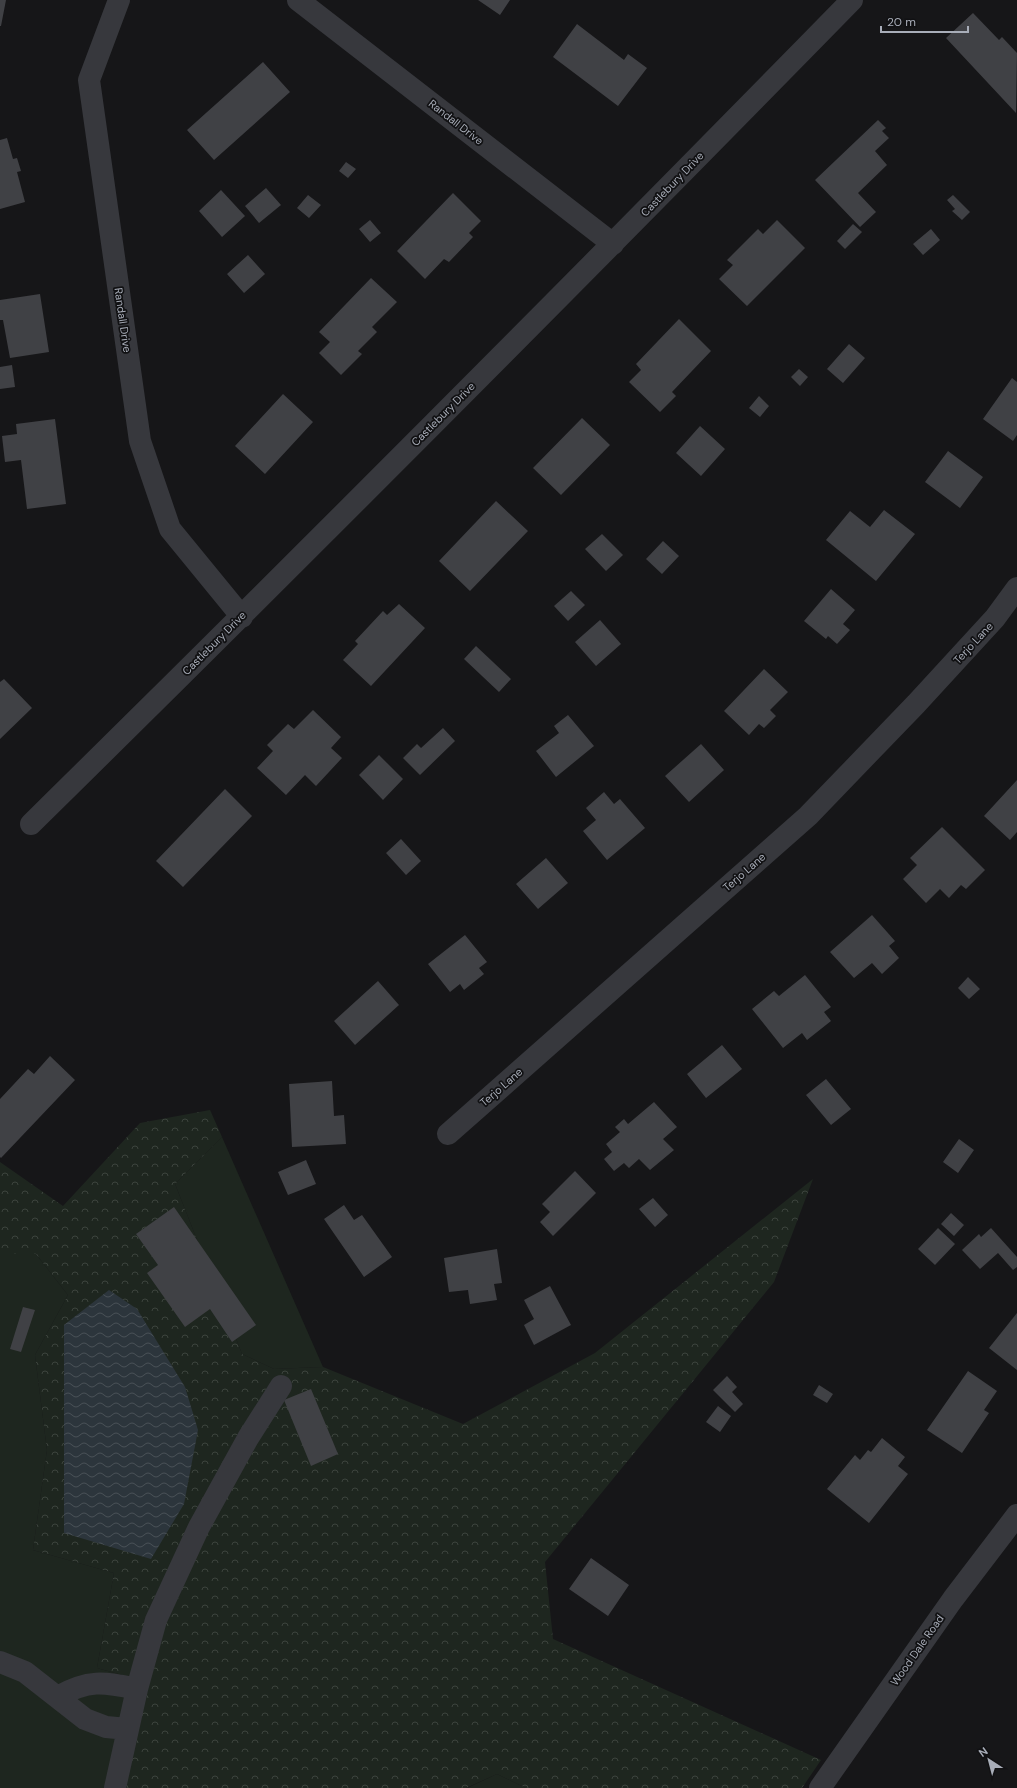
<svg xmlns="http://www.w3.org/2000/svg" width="1017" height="1788" viewBox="0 0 1017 1788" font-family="'DM Sans',sans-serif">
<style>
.grass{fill:#1e261f}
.forest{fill:url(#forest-crowns)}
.water{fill:url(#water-waves)}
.building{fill:#404145}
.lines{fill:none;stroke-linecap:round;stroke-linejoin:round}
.minor{stroke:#37383d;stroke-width:22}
.labels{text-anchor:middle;stroke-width:3.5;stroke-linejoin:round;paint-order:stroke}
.street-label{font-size:11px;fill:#a8adb8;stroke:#111113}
</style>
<defs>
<pattern id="forest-crowns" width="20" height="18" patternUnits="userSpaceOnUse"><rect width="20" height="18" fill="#1e261f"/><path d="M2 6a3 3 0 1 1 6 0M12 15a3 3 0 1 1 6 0" fill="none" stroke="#3c433d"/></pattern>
<pattern id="water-waves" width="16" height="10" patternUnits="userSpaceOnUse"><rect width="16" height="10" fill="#2c353c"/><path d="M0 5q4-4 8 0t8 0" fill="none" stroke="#485056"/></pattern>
</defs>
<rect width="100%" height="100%" fill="#161618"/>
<!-- grass -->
<path class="grass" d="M 222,1137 L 323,1367 L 274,1369 L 242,1354 L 175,1184 Z
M 0,1254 L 36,1254 L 68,1295 L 35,1355 L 47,1450 L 33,1550 L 114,1573 L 97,1668 L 126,1676 L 126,1788 L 0,1788 Z
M 497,1774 L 526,1788 L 467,1788 Z"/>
<!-- forest -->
<path class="forest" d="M 210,1110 L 222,1137 L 175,1184 L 242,1354 L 274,1369 L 323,1367 L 463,1424 L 595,1353 L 813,1179 L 774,1282 L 545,1562 L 553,1639 L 821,1760 L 802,1788 L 526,1788 L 497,1774 L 466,1788 L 126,1788 L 126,1676 L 97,1668 L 114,1573 L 33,1550 L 47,1450 L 35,1355 L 68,1295 L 36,1254 L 0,1254 L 0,1162 L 63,1206 L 140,1123 Z"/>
<!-- water -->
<path class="water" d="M 109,1290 L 137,1309 L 185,1387 L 198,1430 L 184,1504 L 151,1559 L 64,1533 L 64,1325 Z"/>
<!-- building -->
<path class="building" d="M 0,0 L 6,0 L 1,26 L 0,26 Z
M 478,0 L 510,0 L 500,15 Z
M 973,13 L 999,40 L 1002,37 L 1017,53 L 1016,113 L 946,38 Z
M 577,24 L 624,60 L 628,54 L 647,68 L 618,106 L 553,57 Z
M 263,62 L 290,92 L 214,160 L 187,130 Z
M 878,120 L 886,128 L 882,131 L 889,138 L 875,151 L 887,165 L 858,193 L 876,212 L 860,227 L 815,180 Z
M 7,138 L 13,159 L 17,158 L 21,171 L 17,172 L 25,202 L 0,209 L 0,140 Z
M 346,162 L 356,169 L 348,178 L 339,171 Z
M 266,188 L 281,205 L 259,223 L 245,206 Z
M 221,190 L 245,216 L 222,237 L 199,211 Z
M 453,193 L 481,221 L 469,233 L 473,237 L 449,262 L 444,259 L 425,279 L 397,251 Z
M 308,195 L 321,205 L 309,218 L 297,208 Z
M 953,195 L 970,212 L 962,220 L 952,211 L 955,209 L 947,200 Z
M 370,220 L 381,233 L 370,242 L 359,229 Z
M 777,220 L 805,248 L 747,306 L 719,279 L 733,265 L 727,260 L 758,229 L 763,234 Z
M 853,224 L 862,232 L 845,249 L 837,241 Z
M 931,229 L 940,240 L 923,255 L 913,244 Z
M 248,255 L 265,274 L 244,293 L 227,274 Z
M 371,278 L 397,302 L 372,327 L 377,332 L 358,351 L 362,354 L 341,375 L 319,353 L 330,342 L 319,332 Z
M 40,294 L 49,352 L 10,358 L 3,320 L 0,320 L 0,300 Z
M 679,319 L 711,351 L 672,392 L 676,396 L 660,412 L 629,382 L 641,370 L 636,364 Z
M 849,344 L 865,358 L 843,383 L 827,369 Z
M 12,365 L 15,387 L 0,389 L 0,367 Z
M 799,369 L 808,377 L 800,386 L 791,377 Z
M 1012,378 L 1017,382 L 1017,435 L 1013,441 L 983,419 Z
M 283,394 L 313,422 L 265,474 L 235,446 Z
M 759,396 L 769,406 L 760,417 L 749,408 Z
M 582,418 L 610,445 L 561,495 L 533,468 Z
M 55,419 L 66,504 L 27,509 L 21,460 L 5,462 L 2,436 L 17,434 L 16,424 Z
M 700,426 L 725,449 L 701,476 L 676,453 Z
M 948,451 L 983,477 L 960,508 L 925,482 Z
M 496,501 L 528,531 L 470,591 L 439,561 Z
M 884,510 L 915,534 L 876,581 L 826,540 L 850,511 L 870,527 Z
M 602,534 L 623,555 L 606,571 L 585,549 Z
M 663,541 L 679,556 L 662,574 L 646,559 Z
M 831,589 L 855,610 L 843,624 L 850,630 L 837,644 L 828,636 L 826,639 L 804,621 Z
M 571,591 L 585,605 L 568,621 L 554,606 Z
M 399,604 L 425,628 L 371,686 L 343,660 L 358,644 L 355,641 L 383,611 L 387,615 Z
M 600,620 L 621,644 L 596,666 L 575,642 Z
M 476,646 L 511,679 L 499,692 L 464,659 Z
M 764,669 L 788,692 L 770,710 L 776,716 L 764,728 L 759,724 L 749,735 L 724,711 Z
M 4,679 L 32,708 L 0,739 L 0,682 Z
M 313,710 L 341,737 L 331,748 L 342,758 L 316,786 L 305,775 L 286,795 L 257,768 L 273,751 L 267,745 L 288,724 L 294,729 Z
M 568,715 L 594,746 L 556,777 L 536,751 L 559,733 L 554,726 Z
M 443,728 L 455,741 L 420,775 L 403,758 L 417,744 L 421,748 Z
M 701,744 L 724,770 L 689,802 L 665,776 Z
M 379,755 L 403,779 L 383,800 L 359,775 Z
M 1017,780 L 1017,832 L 1010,840 L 984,816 Z
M 225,789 L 252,816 L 183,887 L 156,861 Z
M 604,792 L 614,804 L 620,799 L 645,828 L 607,860 L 583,831 L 596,820 L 586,808 Z
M 942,827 L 985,870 L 966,889 L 961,885 L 949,898 L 940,889 L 926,903 L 903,879 L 917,865 L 910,858 Z
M 401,839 L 421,861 L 406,875 L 386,853 Z
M 546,858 L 568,883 L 538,909 L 516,884 Z
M 872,915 L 895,941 L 889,946 L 899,958 L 882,974 L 872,963 L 854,978 L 830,952 Z
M 465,935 L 487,962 L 479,968 L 484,974 L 464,990 L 460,984 L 450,992 L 428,964 Z
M 805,975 L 831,1007 L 824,1012 L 831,1021 L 807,1040 L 802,1033 L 783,1048 L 752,1009 L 774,991 L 779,996 Z
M 968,977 L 980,989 L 969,999 L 958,988 Z
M 378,981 L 399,1005 L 355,1045 L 334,1021 Z
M 722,1045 L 742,1069 L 706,1098 L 687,1074 Z
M 50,1056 L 75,1080 L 1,1158 L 0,1157 L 0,1099 L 28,1069 L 34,1074 Z
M 826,1079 L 851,1109 L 831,1125 L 806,1095 Z
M 332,1081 L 334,1116 L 344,1115 L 346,1144 L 292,1147 L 289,1084 Z
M 654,1102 L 677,1127 L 663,1139 L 674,1150 L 650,1170 L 639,1159 L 629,1168 L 624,1163 L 614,1171 L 604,1159 L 612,1152 L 606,1144 L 620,1132 L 615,1127 L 624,1119 L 628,1124 Z
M 959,1139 L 974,1150 L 958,1173 L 943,1162 Z
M 306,1160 L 316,1184 L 288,1195 L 278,1172 Z
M 575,1171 L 596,1193 L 553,1236 L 540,1222 L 550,1212 L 542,1204 Z
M 653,1198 L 668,1215 L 655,1227 L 639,1209 Z
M 344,1205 L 354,1220 L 362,1215 L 392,1257 L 364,1277 L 324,1219 Z
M 174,1207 L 256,1325 L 232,1342 L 210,1309 L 185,1327 L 147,1273 L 158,1265 L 136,1234 Z
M 951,1213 L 964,1225 L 954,1236 L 941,1224 Z
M 938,1228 L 955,1244 L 935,1265 L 918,1249 Z
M 991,1228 L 1017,1257 L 1017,1267 L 1013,1270 L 998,1253 L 980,1269 L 962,1250 L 979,1234 L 981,1237 Z
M 497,1249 L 502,1283 L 494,1284 L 497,1300 L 470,1304 L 468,1290 L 449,1292 L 444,1258 Z
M 550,1286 L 571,1325 L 534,1345 L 524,1325 L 534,1319 L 524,1300 Z
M 23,1307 L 35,1310 L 21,1352 L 10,1349 Z
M 1017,1313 L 1017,1370 L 989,1348 Z
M 968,1371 L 997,1391 L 984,1410 L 989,1413 L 962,1453 L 927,1430 Z
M 727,1376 L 737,1387 L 732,1392 L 743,1404 L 735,1412 L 713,1390 Z
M 819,1385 L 833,1394 L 827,1403 L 813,1395 Z
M 311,1389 L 338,1454 L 311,1466 L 284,1400 Z
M 718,1406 L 731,1416 L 720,1432 L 706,1422 Z
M 882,1438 L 905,1457 L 898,1466 L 908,1474 L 869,1523 L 827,1489 L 855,1455 L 860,1460 L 868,1450 L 871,1452 Z
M 591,1558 L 629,1585 L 608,1616 L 569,1589 Z"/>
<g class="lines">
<!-- minor -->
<path class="minor" d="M 119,0 L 89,80 L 140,441 L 170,529 L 242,617
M 298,0 L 613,244
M 31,824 C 307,552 581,277 852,0
M 448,1134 L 808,816 L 916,704 L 995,618 L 1017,588
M 0,1662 L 25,1672 L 85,1719 L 106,1727 L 128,1729
M 57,1697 C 89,1679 103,1682 137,1689
M 115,1788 L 137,1689 L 156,1620 L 199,1527 L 248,1438 L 281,1386
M 820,1788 L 953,1599 L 1017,1515"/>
</g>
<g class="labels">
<!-- street labels -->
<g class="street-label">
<text transform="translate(456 122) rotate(38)" y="4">Randall Drive</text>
<text transform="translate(672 184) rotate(-46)" y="4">Castlebury Drive</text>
<text transform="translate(123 320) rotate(82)" y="4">Randall Drive</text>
<text transform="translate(443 414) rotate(-45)" y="4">Castlebury Drive</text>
<text transform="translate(214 643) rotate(-45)" y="4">Castlebury Drive</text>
<text transform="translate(973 643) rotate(-47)" y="4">Terjo Lane</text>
<text transform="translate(744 872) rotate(-41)" y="4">Terjo Lane</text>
<text transform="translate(501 1087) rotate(-41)" y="4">Terjo Lane</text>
<text transform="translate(917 1650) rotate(-55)" y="4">Wood Dale Road</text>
</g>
</g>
<!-- north arrow -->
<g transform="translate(989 1760) rotate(324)" stroke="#111113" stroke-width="3" paint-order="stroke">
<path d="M0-3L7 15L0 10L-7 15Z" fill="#a8adb8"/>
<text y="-6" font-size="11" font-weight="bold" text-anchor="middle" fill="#a8adb8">N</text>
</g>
<!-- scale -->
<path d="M881 26v6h87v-6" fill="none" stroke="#a8adb8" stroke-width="2"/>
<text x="887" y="26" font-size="12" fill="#a8adb8" stroke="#111113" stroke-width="3" paint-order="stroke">20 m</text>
</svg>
